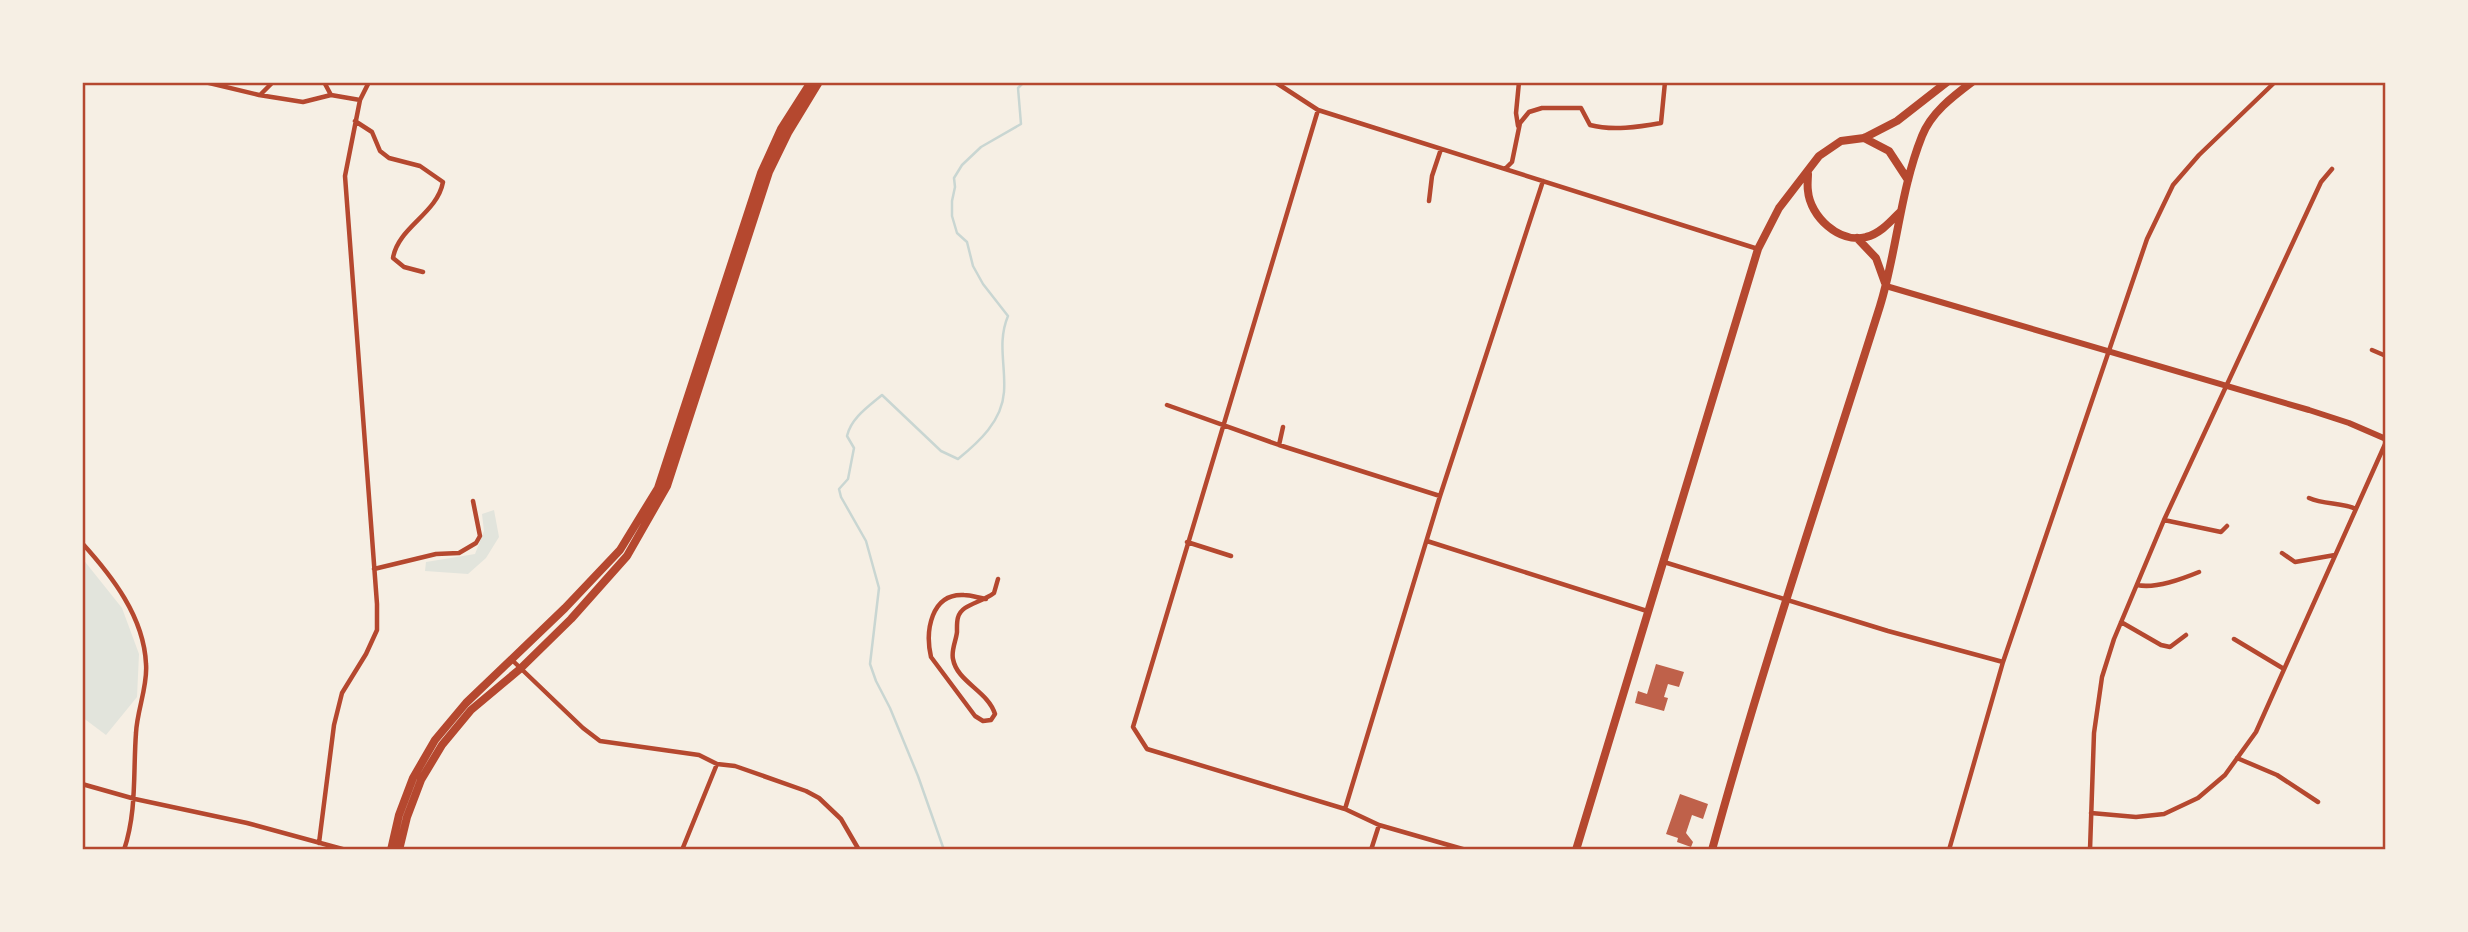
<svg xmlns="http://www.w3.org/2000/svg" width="2468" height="932" viewBox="0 0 2468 932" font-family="'Space Grotesk',sans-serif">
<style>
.green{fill:#e2e4dc}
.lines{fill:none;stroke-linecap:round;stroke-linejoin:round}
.stream{stroke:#c9d6d2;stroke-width:2.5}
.building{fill:#bf614a}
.minor{stroke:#b5482f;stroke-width:4.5}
.tertiary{stroke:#b5482f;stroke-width:6}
.primary{stroke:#b5482f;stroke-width:8}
.trunk{stroke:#b5482f;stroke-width:8}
.neatline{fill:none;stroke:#b5482f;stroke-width:2.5}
</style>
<rect width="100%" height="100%" fill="#f6efe4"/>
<!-- green -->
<path class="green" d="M 494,510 L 499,537 L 486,558 L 468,574 L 425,571 L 426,562 L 475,554 L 484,531 L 482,514 Z
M 82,558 L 122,608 L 139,654 L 137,697 L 106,735 L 82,717 Z"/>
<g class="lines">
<!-- stream -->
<path class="stream" d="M 944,850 L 918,776 L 890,708 L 876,681 L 870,664 L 879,588 L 866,541 L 841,497 L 839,489 L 848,479 L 854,448 L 847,436 C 851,418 869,406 882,395 L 941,451 L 958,459 C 979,442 1002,421 1004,392 C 1006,366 997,342 1008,316 L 983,284 L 973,266 L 967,242 L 957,233 L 952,216 L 952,201 L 955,187 L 954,178 L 962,165 L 981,147 L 1021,124 L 1018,88 L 1024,82"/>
</g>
<!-- building -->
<path class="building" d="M 1656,664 L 1684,672 L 1679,687 L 1668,684 L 1664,697 L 1668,698 L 1664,711 L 1635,703 L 1638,691 L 1647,694 Z
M 1680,794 L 1708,804 L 1703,819 L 1692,815 L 1686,833 L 1693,842 L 1691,847 L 1677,842 L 1678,838 L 1666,834 Z"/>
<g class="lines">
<!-- minor -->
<path class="minor" d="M 205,82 L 259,95 L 303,102 L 331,95 L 360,100
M 324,82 L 331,95
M 1275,82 L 1318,110 L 1758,249
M 260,95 L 273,82
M 1318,110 L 1133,727 L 1147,749 L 1345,809 L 1379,825 L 1466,850
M 355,121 L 372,132 L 380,151 L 389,158 L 420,166 L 443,182 C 437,214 398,227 393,258 L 404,267 L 423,272
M 1518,126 L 1516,113 L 1519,82
M 1505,169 L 1512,162 L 1520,123 L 1529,112 L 1542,108 L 1581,108 L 1590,125 C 1612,131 1639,127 1661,123 L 1665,82
M 1429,201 L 1432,176 L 1441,149
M 2372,350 L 2386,356
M 1167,405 L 1279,445 L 1440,496
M 1279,445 L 1283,427
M 2309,498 C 2324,505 2342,502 2356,509
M 2164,520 L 2221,532 L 2227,526
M 1427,541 L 1647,611
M 1187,542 L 1231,556
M 82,543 C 112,576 144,617 146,664 C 148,686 137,710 136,733 C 133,773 137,811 124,850
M 2282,553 L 2295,562 L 2335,555
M 1664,562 L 1888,631 L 2003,662
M 374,569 L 436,554 L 459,553 L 476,543 L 480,536 L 473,501
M 2137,585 C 2156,589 2182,579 2199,572
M 986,599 C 979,598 971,595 964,595 C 931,593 925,631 931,657 L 975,716 L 983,721 L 991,720 L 995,714 C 988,691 957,682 953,659 C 951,650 956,641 957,632 C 957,623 956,614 965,608 C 974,602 985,600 994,593 L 998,579
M 2121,622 L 2161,645 L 2170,647 L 2186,635
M 2234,639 L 2284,669
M 512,660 L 583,728 L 600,741 L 699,755 L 717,764 L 735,766 L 806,791 L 819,798 L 841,819 L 859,850
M 2237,758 L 2277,775 L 2318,802
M 82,784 L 135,799 L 247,823 L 346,850
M 1345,809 L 1440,496 L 1543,181
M 2091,813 L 2136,817 L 2164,814 L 2198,798 L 2225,775 L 2256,732 L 2386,442
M 319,843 L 334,725 L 342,693 L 366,654 L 377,630 L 377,604 L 345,176 L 360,100 L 369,82
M 682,850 L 717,764
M 1371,850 L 1379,825
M 1949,850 L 2003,662 L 2147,239 L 2173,185 L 2199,155 L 2275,82
M 2090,850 L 2094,733 L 2102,677 L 2114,639 L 2164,520 L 2321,182 L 2332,169"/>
<!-- tertiary -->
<path class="tertiary" d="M 1886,286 L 2309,410 L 2349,423 L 2386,439"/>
<!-- primary -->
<path class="primary" d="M 1864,138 L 1889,151 L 1908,180
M 1808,174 C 1808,179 1807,185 1808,191 C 1810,216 1839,244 1866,237 C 1880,234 1891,221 1901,211
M 1857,238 L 1876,258 L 1885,283
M 1576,850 L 1758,249 L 1779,208 L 1819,156 L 1841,141 L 1864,138 L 1897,121 L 1947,82
M 1712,850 C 1762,667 1823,487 1880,306 C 1897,251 1900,191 1922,136 C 1931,113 1952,97 1972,82"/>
<!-- trunk -->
<path class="trunk" d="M 391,850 L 399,815 L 413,778 L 435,740 L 466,703 L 565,608 L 620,550 L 658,488 L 761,173 L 781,129 L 811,82
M 399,850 L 407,817 L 421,780 L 442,745 L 471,710 L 520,669 L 571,619 L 627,556 L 667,486 L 769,172 L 788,133 L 819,82"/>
</g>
<!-- border -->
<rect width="2468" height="932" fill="none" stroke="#f6efe4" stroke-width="168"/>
<rect x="84" y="84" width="2300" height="764" class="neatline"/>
</svg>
